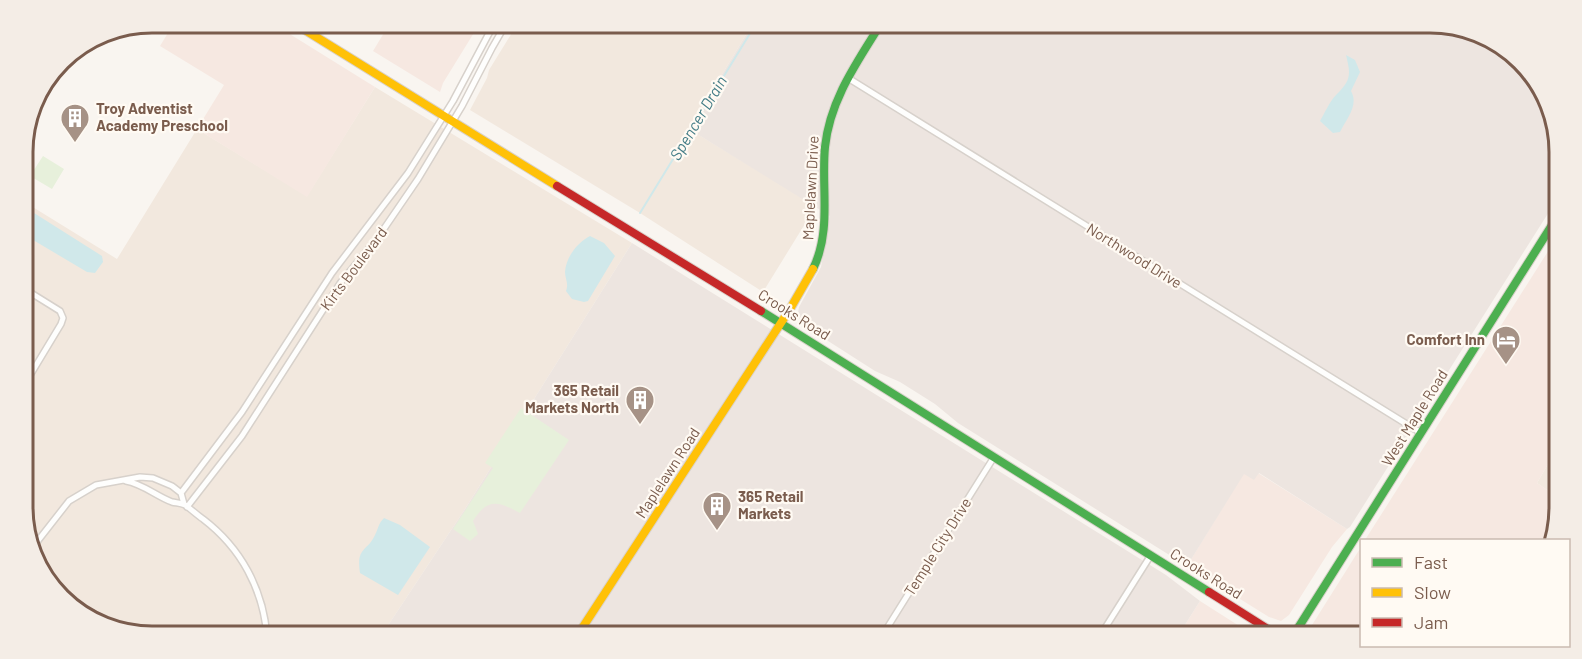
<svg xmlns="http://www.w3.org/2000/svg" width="1582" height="659" viewBox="0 0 1582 659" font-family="Barlow,sans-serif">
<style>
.residential{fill:#f2e8de}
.commercial{fill:#f6e8e1}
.industrial{fill:#ede5e0}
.green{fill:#e7f0db}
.water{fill:#d0e8ea}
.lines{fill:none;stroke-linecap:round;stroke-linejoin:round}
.stream{stroke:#d0e8ea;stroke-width:2}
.street-casing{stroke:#d7d1cb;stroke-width:8}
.fast-casing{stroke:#d9d2cb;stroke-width:10}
.slow-casing{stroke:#d9d2cb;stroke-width:10}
.jam-casing{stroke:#d9d2cb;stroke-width:10}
.street{stroke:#fefefd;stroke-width:5}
.fast{stroke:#4caf50;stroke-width:8}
.slow{stroke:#ffc107;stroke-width:8}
.jam{stroke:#c62828;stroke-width:8}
.labels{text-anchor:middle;stroke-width:4.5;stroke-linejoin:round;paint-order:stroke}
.poi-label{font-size:15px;font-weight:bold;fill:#7a5c4d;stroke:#fffaf3;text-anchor:start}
.street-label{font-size:15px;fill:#7a5c4d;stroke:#fffaf3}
.water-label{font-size:16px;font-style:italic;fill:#437c86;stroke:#fffaf3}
.rim{fill:none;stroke:#7a5c4d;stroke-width:3}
</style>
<rect width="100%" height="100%" fill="#f9f5f0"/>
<!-- residential -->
<path class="residential" d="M 518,23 L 753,23 L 689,129 L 816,206 L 763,292 L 640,213 L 470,110 L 487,78 L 489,70 Z
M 375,87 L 632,243 L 465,509 L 381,636 L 152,636 L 103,627 L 49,586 L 24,525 L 23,201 L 117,259 L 197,129 L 307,196 Z
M 1559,445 L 1559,498 L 1537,483 Z"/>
<!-- commercial -->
<path class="commercial" d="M 174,23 L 272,23 L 375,87 L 307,197 L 197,129 L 224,85 L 160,46 Z
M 390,23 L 390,22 L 480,23 L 443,83 L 440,92 L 373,51 Z
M 1559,234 L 1559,445 L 1537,483 L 1559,498 L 1559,508 L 1553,540 L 1365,540 Z
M 1258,473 L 1347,529 L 1332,547 L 1289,615 L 1281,621 L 1269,617 L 1187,566 L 1243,474 Z
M 1361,547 L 1361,636 L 1312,636 L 1312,625 Z
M 1200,601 L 1255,636 L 1178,636 Z"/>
<!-- industrial -->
<path class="industrial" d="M 753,23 L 1430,23 L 1479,32 L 1533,73 L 1558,134 L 1559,196 L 1350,527 L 1347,529 L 1259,473 L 1254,480 L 1244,474 L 1187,566 L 958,423 L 935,404 L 900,382 L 875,371 L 800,323 L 798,313 L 799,307 L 821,267 L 830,216 L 689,129 Z
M 632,243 L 1166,575 L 1200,601 L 1178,636 L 381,636 L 465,509 Z"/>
<!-- green -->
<path class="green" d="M 43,156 L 64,169 L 52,189 L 30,176 Z
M 521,408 L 569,440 L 520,513 C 499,502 488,497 473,521 L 478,534 L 470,541 L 453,529 L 493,468 L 485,463 Z"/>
<!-- water -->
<path class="water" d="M 1346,55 L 1355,60 L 1360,72 L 1351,91 C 1359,105 1347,118 1340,132 L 1333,133 L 1320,121 C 1325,113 1329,102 1336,95 C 1351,80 1351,75 1346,55 Z
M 23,206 L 102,256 L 103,262 L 95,273 L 87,272 L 23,234 Z
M 590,236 L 604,243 L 615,256 L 588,301 L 584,302 L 572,299 L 566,291 C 569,283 565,279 565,272 C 566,257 577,243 590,236 Z
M 384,518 L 400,525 L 430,547 L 398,595 L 360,573 C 356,547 367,552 375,535 C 379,527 378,524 384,518 Z"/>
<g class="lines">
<!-- stream -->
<path class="stream" d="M 640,213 L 757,22"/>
<!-- street casing -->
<g class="street-casing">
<path id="street" d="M 848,78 L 1421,433
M 29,119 L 70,53
M 23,288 L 60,311 L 63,318 L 61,324 L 23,387
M 126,481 C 143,484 156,496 172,502 C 176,503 181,503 185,505 C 191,509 197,515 203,519 C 241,548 263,589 267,636
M 181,493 L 242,412 L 332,273 L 408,173 L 453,101 L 495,22
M 187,507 L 242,436 L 341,282 L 379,236 L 418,179 L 462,106 L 492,48 L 507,22
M 33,547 L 69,501 L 96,485 L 140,477 L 153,478 L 172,486 L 181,493 L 184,504
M 882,636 L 994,457
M 1100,636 L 1151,555"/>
</g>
<!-- fast casing -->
<g class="fast-casing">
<path id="fast" d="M 813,269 C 832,230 821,188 825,147 C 830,99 858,61 882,22
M 761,311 L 1209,592
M 1293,636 L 1559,214"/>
</g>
<!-- slow casing -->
<g class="slow-casing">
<path id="slow" d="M 292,22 L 557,186
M 577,636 L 790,309 L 813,269"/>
</g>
<!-- jam casing -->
<g class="jam-casing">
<path id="jam" d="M 557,186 L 761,311
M 1209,592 L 1279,636"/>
</g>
<!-- street -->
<use href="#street" class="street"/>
<!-- fast -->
<use href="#fast" class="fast"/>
<!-- slow -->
<use href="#slow" class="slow"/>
<!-- jam -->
<use href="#jam" class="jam"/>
</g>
<!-- icons -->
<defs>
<g id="building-pin" transform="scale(1.5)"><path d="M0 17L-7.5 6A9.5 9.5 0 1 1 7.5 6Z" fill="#a69286" stroke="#fffaf3"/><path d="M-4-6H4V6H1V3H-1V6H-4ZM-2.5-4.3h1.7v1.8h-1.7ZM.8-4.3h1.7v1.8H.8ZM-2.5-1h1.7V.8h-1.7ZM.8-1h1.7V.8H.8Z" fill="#fff"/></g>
<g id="hotel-pin" transform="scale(1.5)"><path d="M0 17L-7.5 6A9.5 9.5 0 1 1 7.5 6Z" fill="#a69286" stroke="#fffaf3"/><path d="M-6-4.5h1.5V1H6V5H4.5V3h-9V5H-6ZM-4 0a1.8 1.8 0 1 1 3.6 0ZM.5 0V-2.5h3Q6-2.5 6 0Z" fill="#fff"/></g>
</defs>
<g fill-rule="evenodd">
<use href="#building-pin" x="75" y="118"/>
<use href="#hotel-pin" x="1506" y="340"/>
<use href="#building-pin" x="640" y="400"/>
<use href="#building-pin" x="717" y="506"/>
</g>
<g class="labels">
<!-- poi labels -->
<g class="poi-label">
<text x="96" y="114">Troy Adventist<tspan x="96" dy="17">Academy Preschool</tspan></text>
<text x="1485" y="345" text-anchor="end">Comfort Inn</text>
<text x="619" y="396" text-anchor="end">365 Retail<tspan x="619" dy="17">Markets North</tspan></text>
<text x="738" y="502">365 Retail<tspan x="738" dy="17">Markets</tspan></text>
</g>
<!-- street labels -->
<g class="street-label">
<text transform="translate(811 188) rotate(-87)" y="5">Maplelawn Drive</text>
<text transform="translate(1134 256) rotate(32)" y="5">Northwood Drive</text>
<text transform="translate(354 269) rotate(-53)" y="5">Kirts Boulevard</text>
<text transform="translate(794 315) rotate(32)" y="5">Crooks Road</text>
<text transform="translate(1415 418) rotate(-58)" y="5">West Maple Road</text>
<text transform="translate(668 473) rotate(-57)" y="5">Maplelawn Road</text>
<text transform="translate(938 547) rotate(-58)" y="5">Temple City Drive</text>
<text transform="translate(1206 574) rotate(32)" y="5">Crooks Road</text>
</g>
<!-- water labels -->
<g class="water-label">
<text transform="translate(698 118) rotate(-59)" y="6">Spencer Drain</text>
</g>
</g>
<!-- crop -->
<path d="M0 0H1582V659H0ZM152 33H1430A119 119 0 0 1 1549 152V507A119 119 0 0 1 1430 626H152A119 119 0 0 1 33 507V152A119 119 0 0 1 152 33Z" fill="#f4ede6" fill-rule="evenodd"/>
<path class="rim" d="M152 33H1430A119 119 0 0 1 1549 152V507A119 119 0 0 1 1430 626H152A119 119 0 0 1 33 507V152A119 119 0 0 1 152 33Z"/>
<!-- legend -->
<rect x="1360" y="539" width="210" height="108" fill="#fffaf3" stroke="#cabbb1" stroke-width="1.5"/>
<rect x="1372" y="558" width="30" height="9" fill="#4caf50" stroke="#cabbb1" stroke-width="1.5"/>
<text x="1414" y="569" font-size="18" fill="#7a5c4d">Fast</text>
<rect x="1372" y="588" width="30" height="9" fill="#ffc107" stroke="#cabbb1" stroke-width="1.5"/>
<text x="1414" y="599" font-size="18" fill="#7a5c4d">Slow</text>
<rect x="1372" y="618" width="30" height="9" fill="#c62828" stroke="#cabbb1" stroke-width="1.5"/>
<text x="1414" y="629" font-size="18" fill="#7a5c4d">Jam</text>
</svg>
